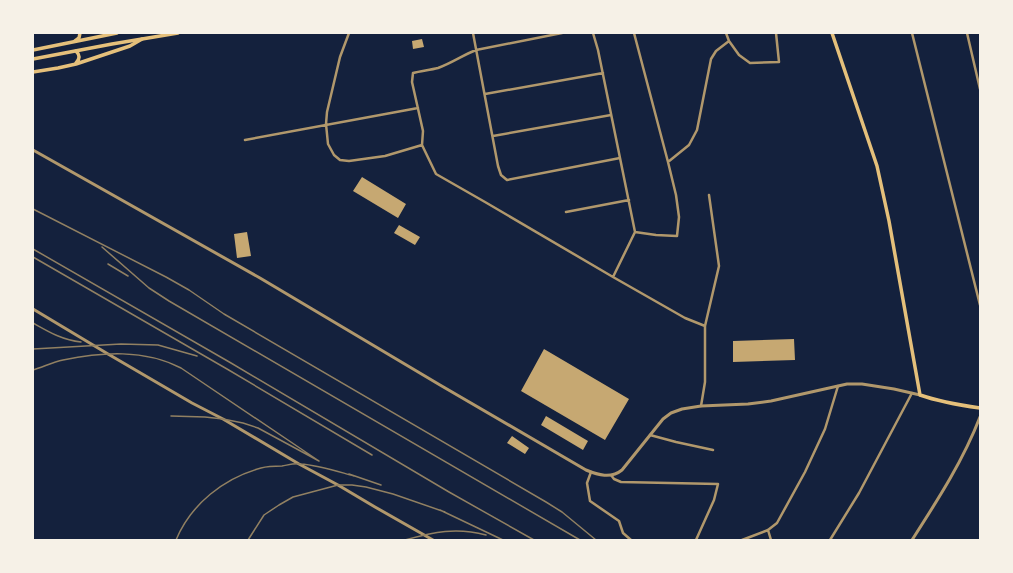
<svg xmlns="http://www.w3.org/2000/svg" width="1013" height="573" viewBox="0 0 1013 573" font-family="'Sofia Sans Condensed',sans-serif">
<style>
.building{fill:#c6a872}
.lines{fill:none;stroke-linecap:round;stroke-linejoin:round}
.minor{stroke:#b1986c;stroke-width:2.5}
.tertiary{stroke:#b1986c;stroke-width:3}
.secondary{stroke:#e5c07b;stroke-width:3.5}
.primary{stroke:#e5c07b;stroke-width:3.5}
.rail{stroke:#918062;stroke-width:1.5}
</style>
<rect width="100%" height="100%" fill="#14213d"/>
<!-- building -->
<path class="building" d="M 422,39 L 424,47 L 413,49 L 412,41 Z
M 362,177 L 406,204 L 398,218 L 353,191 Z
M 399,225 L 420,237 L 415,245 L 394,233 Z
M 247,232 L 251,256 L 237,258 L 234,234 Z
M 794,339 L 795,360 L 733,362 L 733,341 Z
M 544,349 L 629,399 L 605,440 L 521,391 Z
M 546,416 L 588,441 L 583,450 L 541,425 Z
M 512,436 L 529,448 L 525,454 L 507,443 Z"/>
<g class="lines">
<!-- minor -->
<path class="minor" d="M 349,33 L 340,57 L 327,112 L 326,124 L 328,144 L 334,155 L 340,160 L 349,161 L 385,156 L 422,145
M 473,33 L 498,166 L 501,175 L 507,180 L 620,158
M 562,33 L 476,50 C 463,55 452,63 438,68 C 430,70 421,71 413,73 L 412,82 L 423,131 L 422,145 L 436,174 L 485,202 L 613,277 L 685,318 L 705,326
M 593,33 L 598,50 L 620,158 L 635,232 L 613,277
M 634,33 L 668,162
M 726,33 L 729,41
M 912,33 L 980,305
M 967,33 L 980,89
M 485,94 L 603,73
M 493,136 L 611,115
M 245,140 L 418,108
M 566,212 L 629,200
M 635,232 L 656,235 L 677,236 L 679,217 L 676,195 L 668,162 L 689,145 L 697,130 L 711,59 L 716,51 L 729,41 L 739,55 L 750,63 L 779,62 L 776,33
M 701,406 L 705,382 L 705,326 L 719,266 L 709,195
M 650,435 L 676,442 L 713,450
M 591,472 L 587,483 L 590,501 L 619,521 L 623,533 L 631,540
M 611,475 L 614,479 L 621,482 L 718,484 L 714,500 L 696,540
M 768,530 L 771,540
M 742,540 L 768,530 L 777,523 L 805,472 L 825,429 L 838,386
M 830,540 L 859,493 L 912,393"/>
<!-- tertiary -->
<path class="tertiary" d="M 33,150 L 260,278 L 440,385 L 586,470 C 598,475 611,479 622,470 L 663,419 L 671,413 L 682,409 L 701,406 L 748,404 L 771,401 L 847,384 L 862,384 L 894,389 L 920,395
M 33,309 L 108,354 L 192,403 L 223,419 L 299,464 L 338,485 L 375,507 L 433,540
M 912,540 C 937,501 963,461 980,417"/>
<!-- secondary -->
<path class="secondary" d="M 832,33 L 877,166 L 889,221 L 920,395 C 940,402 959,405 980,408
M 75,41 L 79,38 L 80,33
M 76,51 C 80,55 80,59 76,63
M 33,72 L 58,68 L 76,64 L 130,46 L 142,39"/>
<!-- primary -->
<path class="primary" d="M 33,50 L 117,33
M 33,59 L 112,44 L 178,33"/>
<!-- rail -->
<path class="rail" d="M 33,209 L 166,277 L 189,290 L 224,314 L 546,502 L 562,512 L 596,540
M 102,247 L 149,288 L 169,301 L 580,540
M 33,249 L 231,363 L 449,492 L 534,540
M 33,257 L 227,369 L 372,455
M 108,264 L 128,276
M 33,323 C 49,332 62,340 81,342
M 33,349 L 121,344 L 158,345 L 197,356
M 33,370 C 43,367 53,362 63,360 C 102,352 144,349 181,368 L 319,461 L 258,428 L 243,423 L 223,419 L 205,417 L 171,416
M 349,474 L 381,485
M 440,510 L 503,540
M 176,540 C 191,504 224,478 261,468 C 268,466 275,466 282,466 C 288,465 294,463 300,464 C 319,465 336,471 354,476
M 248,540 L 264,515 L 279,505 L 293,497 L 338,485 L 352,485 L 366,487 L 393,494 L 445,512
M 405,540 C 434,532 456,527 486,535"/>
</g>
<!-- border -->
<rect width="1013" height="573" fill="none" stroke="#f6f1e7" stroke-width="68"/>
</svg>
